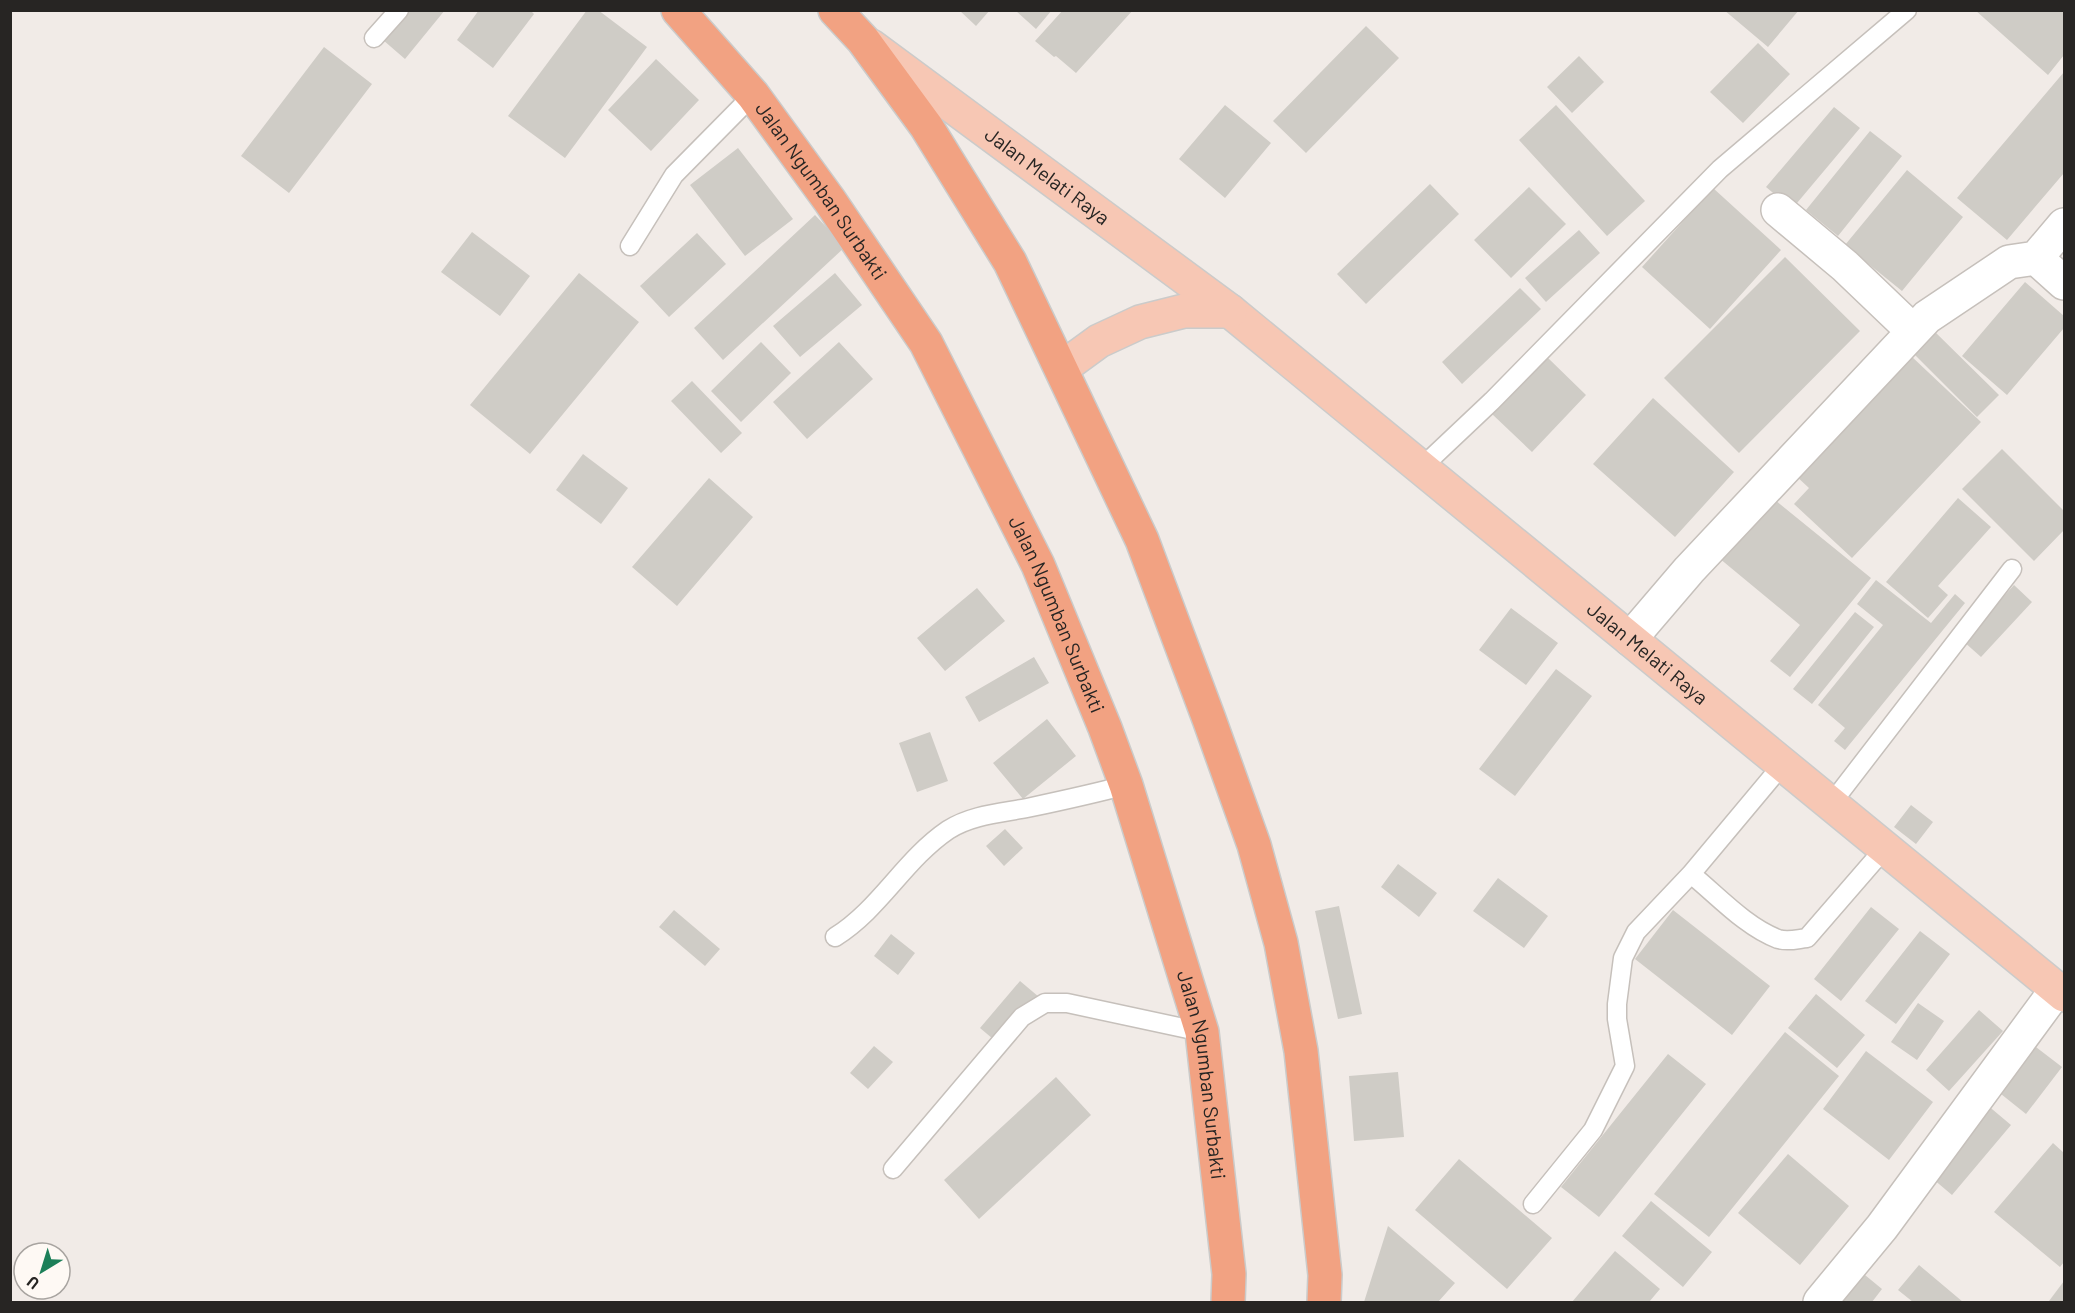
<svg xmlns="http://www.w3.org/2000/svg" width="2075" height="1313" viewBox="0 0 2075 1313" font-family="Barlow,sans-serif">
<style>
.building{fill:#cfccc6}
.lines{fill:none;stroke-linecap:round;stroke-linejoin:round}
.lane-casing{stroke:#c6c0bb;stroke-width:21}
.street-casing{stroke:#c6c0bb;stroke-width:36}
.primary-casing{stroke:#cbcbca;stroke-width:36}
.highway-casing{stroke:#cbcbca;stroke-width:36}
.lane{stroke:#fff;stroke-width:18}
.street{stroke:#fff;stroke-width:33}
.primary{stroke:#f7c7b4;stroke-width:33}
.highway{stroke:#f2a282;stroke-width:33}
.labels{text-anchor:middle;stroke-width:5;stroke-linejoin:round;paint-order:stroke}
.street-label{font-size:20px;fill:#272523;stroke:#fef9f4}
</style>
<rect width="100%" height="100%" fill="#f1ebe7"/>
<!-- building -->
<path class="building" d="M 408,10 L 445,10 L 405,59 L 383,40 Z
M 479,10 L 530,10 L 534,14 L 493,68 L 457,40 Z
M 587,10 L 598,10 L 647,47 L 565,158 L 508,116 Z
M 959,10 L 990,10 L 976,26 Z
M 1015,10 L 1052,10 L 1036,29 Z
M 1063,10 L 1133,10 L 1076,73 L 1056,56 L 1054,57 L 1035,41 Z
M 1724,10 L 1799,10 L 1768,47 Z
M 1975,10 L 2064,10 L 2064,55 L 2048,75 Z
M 1366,26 L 1399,58 L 1306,153 L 1273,121 Z
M 1758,43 L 1790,74 L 1743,123 L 1710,92 Z
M 324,47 L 372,84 L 289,193 L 241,156 Z
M 1579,56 L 1604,82 L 1572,113 L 1547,87 Z
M 656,59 L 699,100 L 651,151 L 608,110 Z
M 2064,72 L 2064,173 L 2007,240 L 1957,198 Z
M 1225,105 L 1271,143 L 1225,198 L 1179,159 Z
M 1556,105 L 1645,201 L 1607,236 L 1519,140 Z
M 1834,107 L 1860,128 L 1792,209 L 1766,187 Z
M 1870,131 L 1902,156 L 1838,236 L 1806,210 Z
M 738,148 L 793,219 L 745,256 L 690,185 Z
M 1907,170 L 1963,217 L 1902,291 L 1845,245 Z
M 1430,184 L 1459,214 L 1366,304 L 1337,274 Z
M 1529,187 L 1566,224 L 1511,278 L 1474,240 Z
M 1713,188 L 1781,250 L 1710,329 L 1642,267 Z
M 815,215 L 845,247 L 723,360 L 694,328 Z
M 1579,230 L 1600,253 L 1546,302 L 1525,278 Z
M 472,232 L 530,276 L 500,316 L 441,272 Z
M 697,233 L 726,264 L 669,317 L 640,286 Z
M 1785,257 L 1860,331 L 1739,453 L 1664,378 Z
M 579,273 L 639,322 L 530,454 L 470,405 Z
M 835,273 L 862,305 L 800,357 L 773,326 Z
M 2025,282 L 2064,316 L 2064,328 L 2007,395 L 1962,356 Z
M 1520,288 L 1541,309 L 1462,384 L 1442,362 Z
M 1931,328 L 1999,395 L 1977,417 L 1910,350 Z
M 761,342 L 791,373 L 741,422 L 711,391 Z
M 839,342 L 873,379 L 807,439 L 773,402 Z
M 1910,355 L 1981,422 L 1852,558 L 1794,504 L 1809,488 L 1795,475 Z
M 1547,357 L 1586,395 L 1532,452 L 1492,414 Z
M 692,381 L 742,433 L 721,453 L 671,401 Z
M 1653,398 L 1734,472 L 1675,537 L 1593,464 Z
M 2002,449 L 2064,511 L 2064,530 L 2034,561 L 1962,489 Z
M 583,454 L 628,488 L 601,524 L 556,490 Z
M 709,478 L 753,517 L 677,606 L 632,567 Z
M 1770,496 L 1871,578 L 1790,677 L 1770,661 L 1800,625 L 1719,558 Z
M 1958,498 L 1991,527 L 1938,586 L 1948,595 L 1928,618 L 1886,582 Z
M 1876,580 L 1931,623 L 1955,594 L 1965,603 L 1845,750 L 1834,741 L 1845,728 L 1818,705 L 1883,625 L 1857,604 Z
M 2014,585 L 2032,602 L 1981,657 L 1963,641 Z
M 977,588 L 1005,621 L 945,671 L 917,638 Z
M 1511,608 L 1558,643 L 1526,685 L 1479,650 Z
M 1855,612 L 1874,627 L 1812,704 L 1793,689 Z
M 1034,657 L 1049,683 L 979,722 L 965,697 Z
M 1556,669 L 1592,696 L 1515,796 L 1479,769 Z
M 1047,719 L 1076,756 L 1023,799 L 993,763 Z
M 930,732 L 948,781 L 917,792 L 899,743 Z
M 1911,805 L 1933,822 L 1916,844 L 1894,827 Z
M 1005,829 L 1023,848 L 1004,866 L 986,846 Z
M 1398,864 L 1437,893 L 1419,917 L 1381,887 Z
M 1498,878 L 1548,916 L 1524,948 L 1473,911 Z
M 1339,906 L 1362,1014 L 1338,1019 L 1315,911 Z
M 1871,907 L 1899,929 L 1841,1001 L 1814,979 Z
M 674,910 L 720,949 L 705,966 L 659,927 Z
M 1673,910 L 1770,986 L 1732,1035 L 1635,959 Z
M 1920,931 L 1950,954 L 1896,1024 L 1865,1001 Z
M 891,934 L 915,953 L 898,975 L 874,956 Z
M 1020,981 L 1039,997 L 999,1044 L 980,1028 Z
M 1816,994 L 1865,1035 L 1837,1068 L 1788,1028 Z
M 1918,1003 L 1944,1021 L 1917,1060 L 1891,1042 Z
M 1979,1010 L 2003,1031 L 1949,1091 L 1926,1070 Z
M 1785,1032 L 1839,1076 L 1709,1237 L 1654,1194 Z
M 2032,1044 L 2062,1067 L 2026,1114 L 1996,1090 Z
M 874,1046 L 893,1062 L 868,1089 L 850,1073 Z
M 1866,1051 L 1933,1102 L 1889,1160 L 1823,1109 Z
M 1668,1054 L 1706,1084 L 1599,1217 L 1561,1187 Z
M 1398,1072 L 1404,1137 L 1354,1141 L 1349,1076 Z
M 1056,1077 L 1091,1115 L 979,1219 L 944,1180 Z
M 1986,1104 L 2011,1125 L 1952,1195 L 1926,1173 Z
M 2053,1143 L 2064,1153 L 2064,1262 L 2060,1267 L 1994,1212 Z
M 1788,1154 L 1849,1206 L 1800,1265 L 1738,1213 Z
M 1459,1159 L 1552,1238 L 1507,1289 L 1415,1210 Z
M 1651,1201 L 1712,1252 L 1683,1287 L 1622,1236 Z
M 1388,1226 L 1455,1283 L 1438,1302 L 1364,1302 Z
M 1615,1251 L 1660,1289 L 1649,1302 L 1572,1302 Z
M 1919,1265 L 1963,1302 L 1913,1302 L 1898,1290 Z
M 1854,1266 L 1882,1289 L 1872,1302 L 1826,1302 Z
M 2064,1281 L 2064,1302 L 2051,1302 L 2049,1301 Z"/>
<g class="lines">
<!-- lane casing -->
<g class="lane-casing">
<path id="lane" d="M 374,38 L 399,10
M 630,246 L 674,175 L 753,95
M 1421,468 L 1492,401 L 1720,169 L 1907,10
M 1831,804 L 2012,569
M 1691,874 L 1783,764
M 835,937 C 880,909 904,860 948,830 C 971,815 1001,813 1027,808 C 1060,801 1093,794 1126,785
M 893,1169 L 1022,1017 L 1045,1003 L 1067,1003 L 1202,1032
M 1533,1204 L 1593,1130 L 1625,1066 L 1617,1019 L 1617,1004 L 1623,958 L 1636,932 L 1691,874 C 1718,896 1746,927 1778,939 C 1788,942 1797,939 1807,938 L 1885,848"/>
</g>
<!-- street casing -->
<g class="street-casing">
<path id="street" d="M 1778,210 L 1845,266 L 1913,331
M 2036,258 L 2064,283
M 1630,639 L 1689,570 L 1927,317 L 2009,262 L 2036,258 L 2064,225
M 1820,1302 L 1882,1227 L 2057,989"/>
</g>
<!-- primary casing -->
<g class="primary-casing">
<g id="primary">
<path id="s1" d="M 871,46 L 1230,311 L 2064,995"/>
<path d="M 1062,368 L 1099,341 L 1140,322 L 1184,311 L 1230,311"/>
</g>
</g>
<!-- highway casing -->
<g class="highway-casing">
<g id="highway">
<path id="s2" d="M 678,10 L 753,95 L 830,201 L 926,343 L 1038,565 L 1105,728 L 1126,785 L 1202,1032 L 1229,1274 L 1228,1302"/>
<path d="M 835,10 L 863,40 L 926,126 L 1010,262 L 1142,540 L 1209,719 L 1254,845 L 1281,943 L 1301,1051 L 1325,1275 L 1324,1302"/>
</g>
</g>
<!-- lane -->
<use href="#lane" class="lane"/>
<!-- street -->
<use href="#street" class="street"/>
<!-- primary -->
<use href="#primary" class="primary"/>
<!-- highway -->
<use href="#highway" class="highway"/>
</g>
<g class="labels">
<!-- street labels -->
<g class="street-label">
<text dy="7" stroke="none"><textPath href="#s1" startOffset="219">Jalan Melati Raya</textPath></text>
<text dy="7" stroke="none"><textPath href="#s2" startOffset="231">Jalan Ngumban Surbakti</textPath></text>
<text dy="7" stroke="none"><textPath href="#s2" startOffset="717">Jalan Ngumban Surbakti</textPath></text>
<text dy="7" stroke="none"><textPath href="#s1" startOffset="986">Jalan Melati Raya</textPath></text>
<text dy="7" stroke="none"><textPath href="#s2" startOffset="1202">Jalan Ngumban Surbakti</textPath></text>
</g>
</g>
<!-- border -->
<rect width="2075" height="1313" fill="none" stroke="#272523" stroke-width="24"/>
<!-- north arrow -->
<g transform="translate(42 1271) rotate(218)"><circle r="28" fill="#fef9f4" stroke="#a8a4a0" stroke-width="1.5"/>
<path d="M0-4.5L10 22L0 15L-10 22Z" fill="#1c7f58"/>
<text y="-9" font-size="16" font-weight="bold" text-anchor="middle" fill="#272523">U</text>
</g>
</svg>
